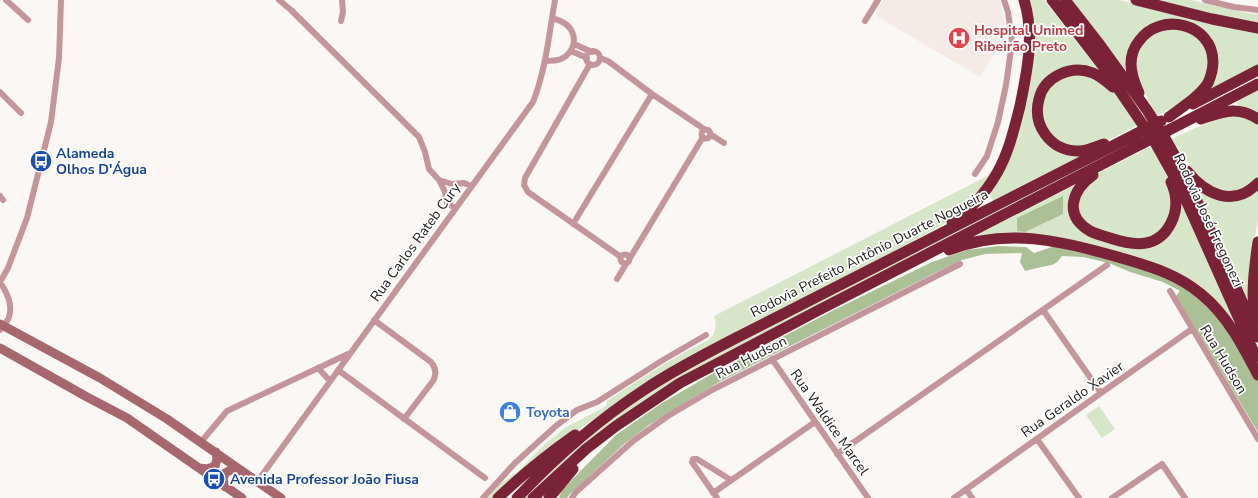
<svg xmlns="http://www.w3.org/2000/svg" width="1258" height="498" viewBox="0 0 1258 498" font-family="'Nunito Sans',sans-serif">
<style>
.built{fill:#f5eae4}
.green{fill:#d7e6c9}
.forest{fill:#abc096}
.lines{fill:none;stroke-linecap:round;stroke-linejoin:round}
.street{stroke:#c4969b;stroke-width:6}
.secondary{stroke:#a7676f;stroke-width:9}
.highway{stroke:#7b2336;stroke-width:11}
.highway-bridge{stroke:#7b2336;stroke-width:11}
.labels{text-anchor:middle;stroke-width:3.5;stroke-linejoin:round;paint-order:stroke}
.health-label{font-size:14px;font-weight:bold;fill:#be3a42;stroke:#fff;text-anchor:start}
.transit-label{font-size:14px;font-weight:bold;fill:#164399;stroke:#fff;text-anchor:start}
.street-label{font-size:14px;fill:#1c1b1a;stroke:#fff}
.shop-label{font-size:14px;font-weight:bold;fill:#366cbe;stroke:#fff;text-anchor:start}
</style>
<rect width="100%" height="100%" fill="#faf7f5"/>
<!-- built -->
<path class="built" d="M 883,0 L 1000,0 L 1004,21 L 1005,37 L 980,77 L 878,17 L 876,13 L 876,11 Z"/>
<!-- green -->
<path class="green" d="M 1028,0 L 1044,0 L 1105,78 L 1088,68 L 1047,82 L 1036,126 L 1083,155 L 996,202 L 992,199 L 990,194 L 1016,140 Z
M 1070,0 L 1120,0 L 1161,12 L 1258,32 L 1258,66 L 1205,94 L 1215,65 L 1197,29 L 1146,28 L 1129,75 Z
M 1143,0 L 1191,0 L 1248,13 L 1258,14 L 1258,26 Z
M 1171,28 C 1176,29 1183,30 1189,32 C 1209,40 1214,67 1202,84 C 1193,98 1171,108 1157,116 L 1145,93 L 1135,66 L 1137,51 L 1155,32 Z
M 1072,72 L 1101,79 L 1121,100 L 1140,124 L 1107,141 L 1075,149 L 1050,137 L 1039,107 L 1050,83 Z
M 1258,90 L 1258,113 L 1239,107 L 1237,103 L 1239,100 Z
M 1233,115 C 1243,116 1251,118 1258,126 L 1258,177 C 1255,182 1249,185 1243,188 C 1210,204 1188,161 1172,139 C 1192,129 1211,121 1233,115 Z
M 1133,140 L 1134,143 L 720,357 L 537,488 L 528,498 L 520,498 L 589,435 L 668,378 Z
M 1152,146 L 1168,178 L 1174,207 L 1162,230 L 1148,238 L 1131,239 L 1094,230 L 1080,217 L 1077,197 L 1095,175 Z
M 995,172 L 987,185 L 951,220 L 603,413 L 576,431 L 495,498 L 487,498 L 501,483 L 518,471 L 545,444 L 561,431 L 568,426 L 601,409 L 606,406 L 607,401 C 633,384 659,367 685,352 C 694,347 706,343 712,336 C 717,329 716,323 714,316 Z
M 1075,185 L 1070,201 L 1098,237 L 1159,239 L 1178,194 L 1247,349 L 1213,302 L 1109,253 L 983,237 L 980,234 L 981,233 Z
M 1195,185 L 1219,200 L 1258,187 L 1258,221 L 1250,262 L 1248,302 Z
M 1099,406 L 1115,429 L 1102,438 L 1086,415 Z"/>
<!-- forest -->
<path class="forest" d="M 1063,196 L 1063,214 L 1025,232 L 1017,231 L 1017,218 Z
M 998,246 L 1026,247 L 1034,253 L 1055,246 L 1169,275 L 1214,311 L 1258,379 L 1258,432 L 1176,296 L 1180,291 L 1163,282 L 1130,272 L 1109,263 L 1083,257 L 1062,256 C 1055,266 1052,265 1041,267 C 1036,268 1030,270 1025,271 L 1020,262 L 1022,253 L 985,254 L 962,260 L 931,275 L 721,381 L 691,399 L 649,425 L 624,444 L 570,494 L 567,498 L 559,498 L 562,490 L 616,435 L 662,403 L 710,375 L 832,311 L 932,262 L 967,250 Z"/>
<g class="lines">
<!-- street -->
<path class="street" d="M 6,0 L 28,20
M 279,0 L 291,10 L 419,137 L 425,152 L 429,169 L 439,180 L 445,192 L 447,203 L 455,208
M 1205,0 L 1234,7 L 1258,10
M 341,21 L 343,12 L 342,0
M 865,21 L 878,0
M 574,44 L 592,52
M 571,51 L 587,58
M586 58a7 7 0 1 1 14 0a7 7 0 1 1-14 0Z
M 600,58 L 608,61 L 652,94 L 704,129
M 545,61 C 550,61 556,61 561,59 C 574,53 578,38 569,27 C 565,22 558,20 552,18
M 590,64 L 525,178 L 524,185 L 528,192 L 621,257
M 0,92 L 21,113
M701.5 134a4.5 4.5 0 1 1 9 0a4.5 4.5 0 1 1-9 0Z
M 710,134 L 724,143
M 975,174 L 987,156 L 998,122 L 1006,85 L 1012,42 L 1008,12 L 1004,0
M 439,180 L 452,184 L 464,183 L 471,186
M 0,196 L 3,200
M 573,224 L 652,94
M620.5 259a4.5 4.5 0 1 1 9 0a4.5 4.5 0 1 1-9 0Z
M 630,258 L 703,137
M 617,279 L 626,264
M 0,282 L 8,268 L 27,218 L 51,122 L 59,58 L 61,0
M 0,282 C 7,293 13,304 9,317 C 8,321 3,326 0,330
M 1170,291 L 1258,439
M 1043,310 L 1101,393
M 374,320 L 431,362 C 436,368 437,374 433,381 L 404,419
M 772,359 L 868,498
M 318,368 L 330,381
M 338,370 L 485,478
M 1037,439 L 1079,498
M 201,442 L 227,411 L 348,354
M 837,454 L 1107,265
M 257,482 L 533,102 C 546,69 549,34 555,0
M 966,489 L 972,498
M 713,493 L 815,422
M 483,498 L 515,463 L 557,425 L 577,410 L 597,402 L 663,360 L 706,335
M 572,498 L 576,492 L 633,441 L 668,416 L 712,390 L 960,264
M 717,498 L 692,462 L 693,459 L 697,459 L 731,480
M 954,498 L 1101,393 L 1192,329
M 1112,498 L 1162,464 L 1185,498"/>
<!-- secondary -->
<path class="secondary" d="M 0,324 L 100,378 L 167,419 L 281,498
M 0,348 L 87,397 L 127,418 L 242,498
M 199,468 L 208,469 L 215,466 L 217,459 L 216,452
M 225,487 L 223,479 L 225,473 L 233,469 L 242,472"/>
<!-- highway -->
<path class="highway" d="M 1052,0 L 1102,65 L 1156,144 L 1181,189 L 1256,357
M 1065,0 L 1100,45 L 1147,110 L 1166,140 L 1183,170 L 1258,337
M 1136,0 L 1212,19 L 1258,28
M 1139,93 C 1135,84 1131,74 1131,64 C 1131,55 1134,47 1139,41 C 1160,11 1213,23 1213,62 C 1213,69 1211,76 1208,83 C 1199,97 1182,107 1169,117
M 1193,104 L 1258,70
M 1201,119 C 1223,112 1237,105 1258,119
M 1167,131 L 1258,84
M 1104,144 C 1095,147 1086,152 1077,151 C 1050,150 1032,125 1039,99 C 1044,77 1071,64 1093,73 C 1100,76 1107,82 1113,87
M 1187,171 C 1206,195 1234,208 1258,183
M 1093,175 C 1072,190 1063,215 1090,231 C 1096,234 1103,236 1110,238 C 1134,246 1158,249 1171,223 C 1178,209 1177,195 1171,182
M 952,222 C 971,210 986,192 997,173 C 1009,152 1014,129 1020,106 C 1027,72 1035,35 1024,0
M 949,250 C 1006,227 1062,241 1118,257 C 1148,266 1176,273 1201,294 C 1227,315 1243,346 1258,375
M 1255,322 C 1251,295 1254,269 1258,242
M 498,498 C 522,475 548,454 575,435
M 517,498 C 555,458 598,420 644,390 C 672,371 703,355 734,339 L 1136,134
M 533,498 L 586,449 L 616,426 L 680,383 L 819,310 L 1141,144
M 549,498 L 573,469"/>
<!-- highway-bridge -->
<path class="highway-bridge" d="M 1136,134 L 1161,121
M 1141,144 L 1167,131"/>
</g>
<!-- icons -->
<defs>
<g id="hospital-disc" transform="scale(1.15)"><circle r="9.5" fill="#e0444e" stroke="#fff"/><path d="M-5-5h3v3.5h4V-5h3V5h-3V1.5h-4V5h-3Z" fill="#fff"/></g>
<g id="bus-disc" transform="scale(1.15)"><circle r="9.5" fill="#1a4fb4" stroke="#fff"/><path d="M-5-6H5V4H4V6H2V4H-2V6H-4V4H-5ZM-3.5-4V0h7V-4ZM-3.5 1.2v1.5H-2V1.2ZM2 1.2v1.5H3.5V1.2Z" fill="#fff"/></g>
<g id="shop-disc" transform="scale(1.15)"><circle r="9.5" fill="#3f7fe0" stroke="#fff"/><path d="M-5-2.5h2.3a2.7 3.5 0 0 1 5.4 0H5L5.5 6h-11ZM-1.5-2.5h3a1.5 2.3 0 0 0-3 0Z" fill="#fff"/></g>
</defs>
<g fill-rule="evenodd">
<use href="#hospital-disc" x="959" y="38"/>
<use href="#bus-disc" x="41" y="161"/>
<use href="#shop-disc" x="510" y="412"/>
<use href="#bus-disc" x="214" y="479"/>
</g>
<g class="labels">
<!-- health labels -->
<g class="health-label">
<text x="974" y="35">Hospital Unimed<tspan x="974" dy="16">Ribeirão Preto</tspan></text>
</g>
<!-- transit labels -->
<g class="transit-label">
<text x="56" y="158">Alameda<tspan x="56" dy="16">Olhos D'Água</tspan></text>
<text x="230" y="484">Avenida Professor João Fiusa</text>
</g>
<!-- street labels -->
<g class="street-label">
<text transform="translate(1209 220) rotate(65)" y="5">Rodovia José Fregonezi</text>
<text transform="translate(415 242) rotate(-54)" y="5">Rua Carlos Rateb Cury</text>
<text transform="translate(869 253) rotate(-27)" y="5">Rodovia Prefeito Antônio Duarte Nogueira</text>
<text transform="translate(751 357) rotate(-27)" y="5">Rua Hudson</text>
<text transform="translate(1224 359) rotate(59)" y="5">Rua Hudson</text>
<text transform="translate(1072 399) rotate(-35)" y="5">Rua Geraldo Xavier</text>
<text transform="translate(830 422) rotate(55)" y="5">Rua Waldice Marcel</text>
</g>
<!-- shop labels -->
<g class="shop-label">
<text x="526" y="417">Toyota</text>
</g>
</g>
</svg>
